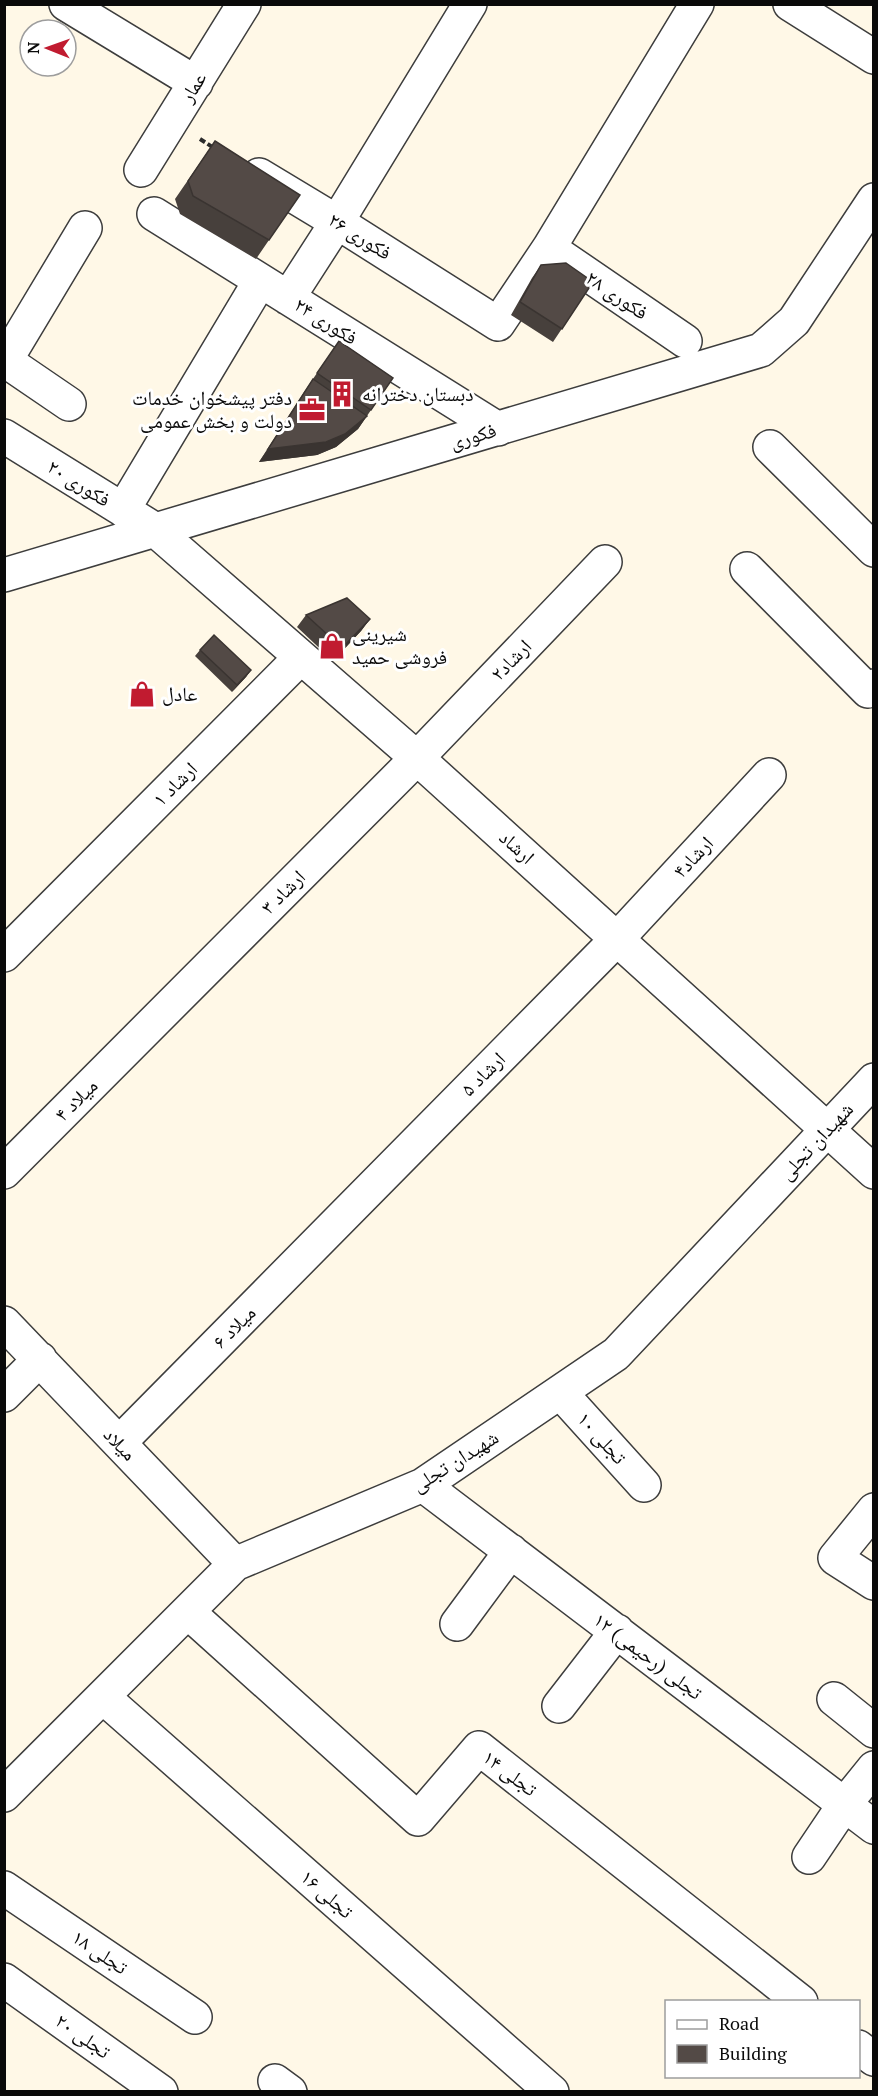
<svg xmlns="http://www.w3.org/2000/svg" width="878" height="2096" viewBox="0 0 878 2096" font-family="'PT Serif','Noto Naskh Arabic',serif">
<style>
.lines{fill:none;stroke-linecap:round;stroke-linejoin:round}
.minor-casing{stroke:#3d3d3d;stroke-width:36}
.path{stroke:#2c2c2c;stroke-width:4;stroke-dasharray:6 3;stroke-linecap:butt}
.minor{stroke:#fff;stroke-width:33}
.wall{fill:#47403c}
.shaded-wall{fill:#3a3431}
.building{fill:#534a46;stroke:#3a3431;stroke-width:1.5}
.labels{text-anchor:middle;stroke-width:6;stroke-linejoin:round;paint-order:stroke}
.street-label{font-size:20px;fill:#0a0a0a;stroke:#fff}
.poi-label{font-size:20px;fill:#0a0a0a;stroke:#fff;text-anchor:start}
</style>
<rect width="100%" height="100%" fill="#fff8e7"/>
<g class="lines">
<!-- minor casing -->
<g class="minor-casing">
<path id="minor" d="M 66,4 L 196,83
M 790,4 L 874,57
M 141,170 L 244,4
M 259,175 L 337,222 L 498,324 L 549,248 L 697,4
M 154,214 L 498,429
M 549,248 L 685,341
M 288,298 L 337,222 L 470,4
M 6,361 L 69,404
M 4,363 L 85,228
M 4,436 L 154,529 L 417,758 L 874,1172
M 770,447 L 874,550
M 123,510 L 260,281
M 747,569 L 868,691 L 874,686
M 4,575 C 256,498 509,425 761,350 L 794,321 L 874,200
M 4,955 L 301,657
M 4,1172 L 417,758 L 605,562
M 4,1323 L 235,1564
M 560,1392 L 644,1485
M 4,1395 L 40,1359
M 119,1443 L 618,938 L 769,775
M 423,1485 L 874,1827
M 874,1510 L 835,1558 L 874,1583
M 188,1612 L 418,1819 L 479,1748 L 801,2002
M 457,1624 L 511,1551
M 103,1697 L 552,2092
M 834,1699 L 874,1731
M 559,1706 L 617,1631
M 4,1795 L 235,1564 L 423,1485 L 616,1354 L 874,1080
M 809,1857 L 844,1805 L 874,1768
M 4,1888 L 195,2017
M 4,1980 L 161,2092
M 858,2047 L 874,2059
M 275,2081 L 290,2092"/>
</g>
<!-- path -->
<path class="path" d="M 4,5 L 5,4
M 200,139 L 214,148"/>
<!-- minor -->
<use href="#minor" class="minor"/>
</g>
<!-- wall -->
<path class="wall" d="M 215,141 L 269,240 L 256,259 L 180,214 L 175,199 Z
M 541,265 L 593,282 L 553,342 L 511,315 L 532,278 Z
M 339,341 L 393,378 L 358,429 L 336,447 L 317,455 L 259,462 L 304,392 Z
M 306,615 L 370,619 L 361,631 L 333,661 L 297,627 Z
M 200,650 L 251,670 L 246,677 L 232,692 L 195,656 Z"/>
<!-- shaded-wall -->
<path class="shaded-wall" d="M 367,416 L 358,429 L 336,447 L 317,455 L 259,462 L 268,449 Z
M 370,619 L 361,631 L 333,661 L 342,648 Z
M 251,670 L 246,677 L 232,692 L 237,685 Z"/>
<!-- building -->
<path class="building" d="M 215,141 L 300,195 L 269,240 L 193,196 L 188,181 Z
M 566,263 L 593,282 L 562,329 L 520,302 L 541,265 Z
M 339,341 L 393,378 L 371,410 L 317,373 Z
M 313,379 L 367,416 L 345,434 L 326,442 L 268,449 Z
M 347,598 L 370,619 L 342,648 L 306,615 Z
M 214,635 L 251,670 L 237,685 L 200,650 Z"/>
<!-- icons -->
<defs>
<g id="building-bare" transform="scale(2.07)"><path d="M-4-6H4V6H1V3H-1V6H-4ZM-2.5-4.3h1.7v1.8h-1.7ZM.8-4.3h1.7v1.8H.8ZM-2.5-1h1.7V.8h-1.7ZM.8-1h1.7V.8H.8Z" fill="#c11b30" stroke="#fff" stroke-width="2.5" paint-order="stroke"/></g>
<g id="office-bare" transform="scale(2.07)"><path d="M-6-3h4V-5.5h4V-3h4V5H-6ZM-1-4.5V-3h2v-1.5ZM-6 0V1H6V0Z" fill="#c11b30" stroke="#fff" stroke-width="2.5" paint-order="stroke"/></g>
<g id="shop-bare" transform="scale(2.07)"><path d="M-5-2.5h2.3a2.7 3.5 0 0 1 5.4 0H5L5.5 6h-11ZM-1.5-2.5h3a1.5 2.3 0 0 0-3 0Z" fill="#c11b30" stroke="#fff" stroke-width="2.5" paint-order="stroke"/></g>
</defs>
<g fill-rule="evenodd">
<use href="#building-bare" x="342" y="394"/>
<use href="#office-bare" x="312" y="410"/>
<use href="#shop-bare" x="332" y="646"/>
<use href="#shop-bare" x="142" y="694"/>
</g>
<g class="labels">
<!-- street labels -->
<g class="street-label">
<text transform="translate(193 87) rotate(-58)" y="7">عمار</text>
<text transform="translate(360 236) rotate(32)" y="7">فکوری ۲۶</text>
<text transform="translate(617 295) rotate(34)" y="7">فکوری ۲۸</text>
<text transform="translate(326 321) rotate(32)" y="7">فکوری ۲۴</text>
<text transform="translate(473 436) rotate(-16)" y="7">فکوری</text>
<text transform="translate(79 483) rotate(32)" y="7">فکوری ۲۰</text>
<text transform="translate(511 660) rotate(-46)" y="7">۲ارشاد</text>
<text transform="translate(175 784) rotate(-45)" y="7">۱ ارشاد</text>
<text transform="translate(517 847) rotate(42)" y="7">ارشاد</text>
<text transform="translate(693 857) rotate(-47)" y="7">۴ارشاد</text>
<text transform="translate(283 892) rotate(-45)" y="7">۳ ارشاد</text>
<text transform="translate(483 1074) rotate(-45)" y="7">۵ ارشاد</text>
<text transform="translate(76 1100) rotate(-45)" y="7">۴ میلاد</text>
<text transform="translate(816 1141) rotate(-47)" y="7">شهیدان تجلی</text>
<text transform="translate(234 1327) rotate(-45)" y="7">۶ میلاد</text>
<text transform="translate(602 1438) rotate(48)" y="7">۱۰ تجلی</text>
<text transform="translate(120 1444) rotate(46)" y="7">میلاد</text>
<text transform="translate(455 1461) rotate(-32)" y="7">شهیدان تجلی</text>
<text transform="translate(648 1656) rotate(37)" y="7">۱۲ تجلی (رحیمی)</text>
<text transform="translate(510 1773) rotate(37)" y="7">تجلی ۱۴</text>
<text transform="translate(327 1894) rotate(41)" y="7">۱۶ تجلی</text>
<text transform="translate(100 1952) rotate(34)" y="7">۱۸ تجلی</text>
<text transform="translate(83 2036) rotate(35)" y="7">۲۰ تجلی</text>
</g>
<!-- poi labels -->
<g class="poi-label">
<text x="362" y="401">دبستان دخترانه</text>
<text x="292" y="405" text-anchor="end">دفتر پیشخوان خدمات<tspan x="292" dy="23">دولت و بخش عمومی</tspan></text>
<text x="352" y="641">شیرینی<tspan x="352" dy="23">فروشی حمید</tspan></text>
<text x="162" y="701">عادل</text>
</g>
</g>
<!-- border -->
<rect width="878" height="2096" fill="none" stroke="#0a0a0a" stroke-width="12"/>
<!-- legend -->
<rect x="665" y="2000" width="195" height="78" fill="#ffffff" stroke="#9d9d9d" stroke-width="1.5"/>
<rect x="677" y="2020" width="30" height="9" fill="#ffffff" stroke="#9d9d9d" stroke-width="1.5"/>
<text x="719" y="2030" font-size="18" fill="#0a0a0a">Road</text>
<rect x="677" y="2045" width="30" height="18" fill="#534a46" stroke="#9d9d9d" stroke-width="1.5"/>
<text x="719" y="2060" font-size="18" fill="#0a0a0a">Building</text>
<!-- north arrow -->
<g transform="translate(48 48) rotate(271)"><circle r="28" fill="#ffffff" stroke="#9d9d9d" stroke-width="1.5"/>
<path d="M0-4.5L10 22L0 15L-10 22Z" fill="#c11b30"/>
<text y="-9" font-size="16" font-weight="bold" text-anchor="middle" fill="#0a0a0a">N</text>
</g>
</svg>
